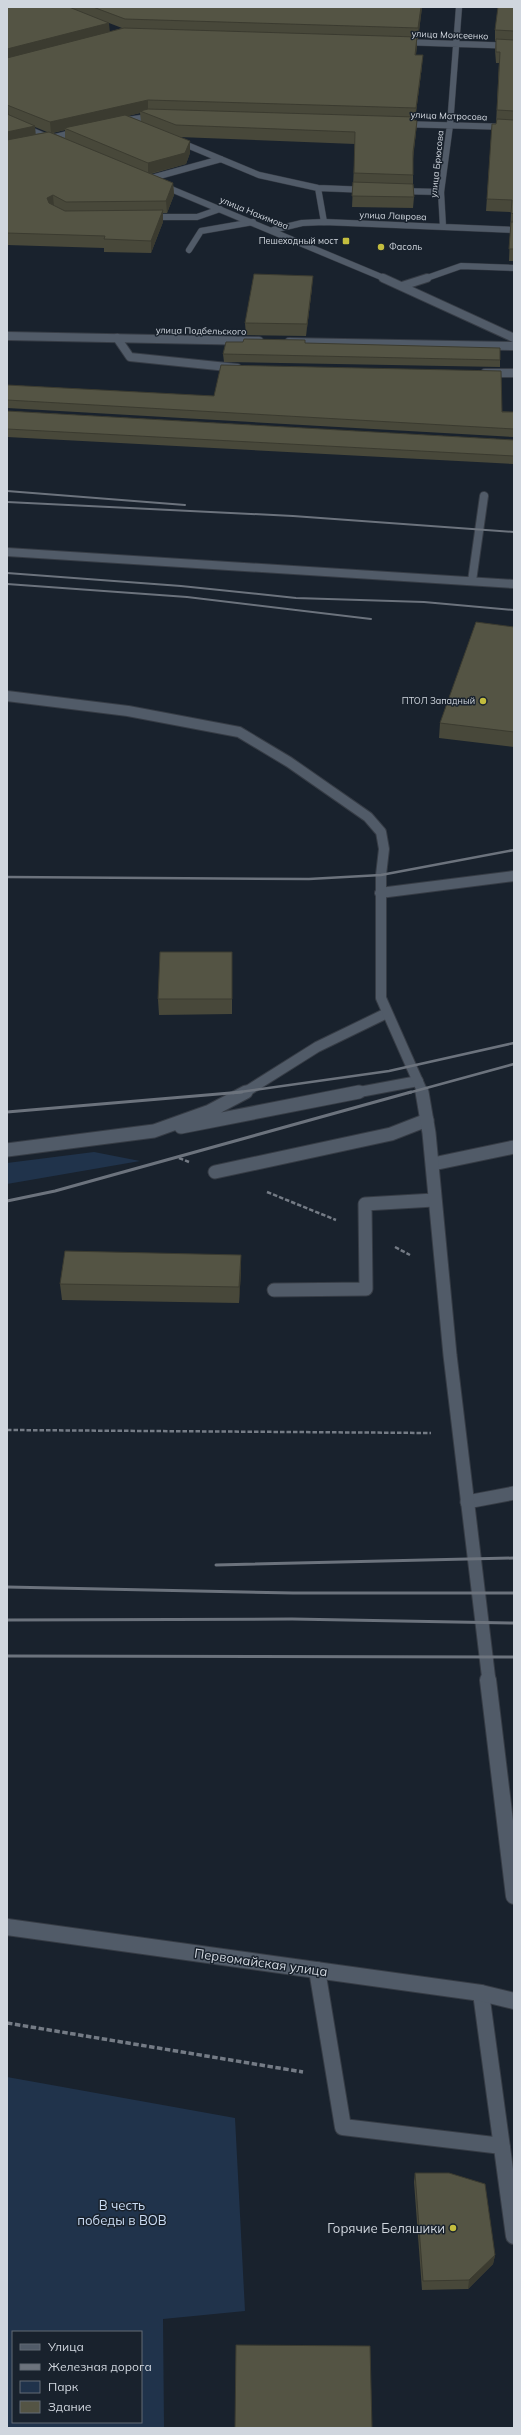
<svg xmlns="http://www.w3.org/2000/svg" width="521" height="2435" viewBox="0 0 521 2435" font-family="Mulish,sans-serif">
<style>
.green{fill:#20334b;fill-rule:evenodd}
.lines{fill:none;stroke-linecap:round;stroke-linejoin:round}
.lane-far4-casing{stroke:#363c45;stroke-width:7}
.lane-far3-casing{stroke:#363c45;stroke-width:10}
.lane-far2-casing{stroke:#363c45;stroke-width:12}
.lane-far1-casing{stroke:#363c45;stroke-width:15}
.lane-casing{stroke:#363c45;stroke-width:18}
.street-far4-casing{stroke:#363c45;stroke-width:7}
.street-far3-casing{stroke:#363c45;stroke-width:10}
.street-far2-casing{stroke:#363c45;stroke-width:12}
.street-far1-casing{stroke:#363c45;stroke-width:15}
.street-casing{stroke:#363c45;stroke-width:18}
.secondary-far2-casing{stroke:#363c45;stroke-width:7}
.secondary-far1-casing{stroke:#363c45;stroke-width:10}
.secondary-casing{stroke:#363c45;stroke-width:18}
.path-far1{stroke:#747b85;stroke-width:2.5;stroke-dasharray:4.5 2;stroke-linecap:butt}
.path{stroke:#747b85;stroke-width:3.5;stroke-dasharray:5.5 2.5;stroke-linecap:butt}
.lane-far4{stroke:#515b68;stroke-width:6}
.lane-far3{stroke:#515b68;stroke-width:8}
.lane-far2{stroke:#515b68;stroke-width:10}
.lane-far1{stroke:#515b68;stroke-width:13}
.lane{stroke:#515b68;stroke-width:16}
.street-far4{stroke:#515b68;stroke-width:6}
.street-far3{stroke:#515b68;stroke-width:8}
.street-far2{stroke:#515b68;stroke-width:10}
.street-far1{stroke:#515b68;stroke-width:13}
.street{stroke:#515b68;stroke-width:16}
.secondary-far2{stroke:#515b68;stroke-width:6}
.secondary-far1{stroke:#515b68;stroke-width:8}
.secondary{stroke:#515b68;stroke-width:16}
.rail-far2{stroke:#6c737d;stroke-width:2}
.rail-far1{stroke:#6c737d;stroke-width:2.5}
.rail{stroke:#6c737d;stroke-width:3}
.wall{fill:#48483a;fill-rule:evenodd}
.shaded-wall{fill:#3b3b30}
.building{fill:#545444;stroke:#3b3b30}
.poi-dot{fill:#c3bd3e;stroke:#19222d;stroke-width:1.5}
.labels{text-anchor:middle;stroke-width:3;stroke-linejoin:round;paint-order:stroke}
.far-street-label{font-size:9px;fill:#d0d6de;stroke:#19222d}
.far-poi-label{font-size:9px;fill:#d0d6de;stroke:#19222d;text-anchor:end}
.near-street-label{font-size:13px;fill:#d0d6de;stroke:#19222d}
.near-park-label{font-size:13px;fill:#cbddf5;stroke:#19222d}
.near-poi-label{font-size:13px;fill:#d0d6de;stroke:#19222d;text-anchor:end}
</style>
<rect width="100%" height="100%" fill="#19222d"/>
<!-- green -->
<path class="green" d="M 94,1152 L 140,1161 L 7,1184 L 7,1163 Z
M 7,2077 L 235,2118 L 245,2311 L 163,2319 L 164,2428 L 7,2428 ZM 13,2332 L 141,2332 L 141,2422 L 13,2422 Z"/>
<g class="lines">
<!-- lane-far4 casing -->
<g class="lane-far4-casing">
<path id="lane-far4" d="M 175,140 L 259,175 L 318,188 L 368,190
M 148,179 L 221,159
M 318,188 L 324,222
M 398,191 L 441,192
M 147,217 L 197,217 L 220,209
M 189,250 L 201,231 L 253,222
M 424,279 L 461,266 L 514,268"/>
</g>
<!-- lane-far3 casing -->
<g class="lane-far3-casing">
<path id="lane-far3" d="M 402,286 L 427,278
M 117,338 L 130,357 L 237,368
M 485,373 L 514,373
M 7,552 L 514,584
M 472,581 L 484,496"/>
</g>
<!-- lane-far2 casing -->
<g class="lane-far2-casing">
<path id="lane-far2" d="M 380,893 L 514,876
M 244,1093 L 317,1047 L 387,1013
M 354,1093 L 418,1081"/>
</g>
<!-- lane-far1 casing -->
<g class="lane-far1-casing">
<path id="lane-far1" d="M 181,1127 L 359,1092
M 7,1150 L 154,1131 L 210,1111 L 246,1092
M 433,1164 L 514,1147
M 215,1172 L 391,1134 L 427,1120
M 274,1290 L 366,1289 L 365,1204 L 434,1200
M 467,1502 L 514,1493"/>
</g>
<!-- lane casing -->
<g class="lane-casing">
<path id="lane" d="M 317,1970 L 343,2127 L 502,2146
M 481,1993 L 514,2236"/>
</g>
<!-- street-far4 casing -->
<g class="street-far4-casing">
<path id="street-far4" d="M 401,42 L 514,46
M 119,121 L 156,116
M 400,124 L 514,127
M 43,140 L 80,131
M 443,227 L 441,192 L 450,125 L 459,7
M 273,230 L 302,223 L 324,222 L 514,230"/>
</g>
<!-- street-far3 casing -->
<g class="street-far3-casing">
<path id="street-far3" d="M 7,336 L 259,341
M 289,342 L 514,346"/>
</g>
<!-- street-far2 casing -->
<g class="street-far2-casing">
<path id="street-far2" d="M 7,696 L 128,711 L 239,732 L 289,762 L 368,817 L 381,832 L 384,849 L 381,875 L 381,998 L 423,1093"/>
</g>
<!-- street-far1 casing -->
<g class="street-far1-casing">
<path id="street-far1" d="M 422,1092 L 429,1133 L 450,1355 L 489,1681"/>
</g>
<!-- street casing -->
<g class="street-casing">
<path id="street" d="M 488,1680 L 514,1896"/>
</g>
<!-- secondary-far2 casing -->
<g class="secondary-far2-casing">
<path id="secondary-far2" d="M 7,120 L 54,140
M 159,184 L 386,279"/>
</g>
<!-- secondary-far1 casing -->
<g class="secondary-far1-casing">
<path id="secondary-far1" d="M 383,278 L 514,338"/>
</g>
<!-- secondary casing -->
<g class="secondary-casing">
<path id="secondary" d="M 7,1927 L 481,1993 L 514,2001"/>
</g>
<!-- path-far1 -->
<path class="path-far1" d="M 179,1158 L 189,1162
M 267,1192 L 336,1220
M 395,1247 L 410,1255
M 7,1430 L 431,1433"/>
<!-- path -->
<path class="path" d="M 7,2023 L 303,2072"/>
<!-- lane-far4 -->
<use href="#lane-far4" class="lane-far4"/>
<!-- lane-far3 -->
<use href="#lane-far3" class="lane-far3"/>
<!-- lane-far2 -->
<use href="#lane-far2" class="lane-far2"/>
<!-- lane-far1 -->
<use href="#lane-far1" class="lane-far1"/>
<!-- lane -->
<use href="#lane" class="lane"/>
<!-- street-far4 -->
<use href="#street-far4" class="street-far4"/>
<!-- street-far3 -->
<use href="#street-far3" class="street-far3"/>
<!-- street-far2 -->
<use href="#street-far2" class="street-far2"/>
<!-- street-far1 -->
<use href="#street-far1" class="street-far1"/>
<!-- street -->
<use href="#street" class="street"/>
<!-- secondary-far2 -->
<use href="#secondary-far2" class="secondary-far2"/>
<!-- secondary-far1 -->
<use href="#secondary-far1" class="secondary-far1"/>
<!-- secondary -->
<use href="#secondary" class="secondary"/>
<!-- rail-far2 -->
<path class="rail-far2" d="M 7,491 L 185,505
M 7,502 L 293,516 L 514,532
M 7,573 L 181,586 L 296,598 L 424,602 L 514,610
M 7,584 L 187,597 L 371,619"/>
<!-- rail-far1 -->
<path class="rail-far1" d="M 7,877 L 309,879 L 381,875 L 514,850
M 233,1093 L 389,1071 L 514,1043
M 408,1093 L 514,1064"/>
<!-- rail -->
<path class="rail" d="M 7,1112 L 242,1092
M 7,1201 L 55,1191 L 411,1092
M 216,1565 L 514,1558
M 7,1587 L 293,1593 L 514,1593
M 7,1620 L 292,1619 L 514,1623
M 7,1656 L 514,1657"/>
</g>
<!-- wall -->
<path class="wall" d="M 7,7 L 422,7 L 418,39 L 417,39 L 416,55 L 422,66 L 415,120 L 417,121 L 416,132 L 413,159 L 413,184 L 414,197 L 413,208 L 352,207 L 355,144 L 179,137 L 190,141 L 190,153 L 186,164 L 151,174 L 173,183 L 174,195 L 167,213 L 163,213 L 163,222 L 151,253 L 104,252 L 104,248 L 7,245 ZM 109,23 L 122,28 L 109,32 ZM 140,113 L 141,121 L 128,116 ZM 35,127 L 47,132 L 35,134 ZM 65,130 L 65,138 L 53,133 Z
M 514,7 L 514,261 L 509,261 L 511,212 L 486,211 L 492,124 L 496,124 L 499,63 L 496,63 L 495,50 L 496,41 L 495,41 L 495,30 Z
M 312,288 L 306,336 L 246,335 L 245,323 Z
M 305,340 L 305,343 L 500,360 L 500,367 L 224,362 L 223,354 L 243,342 Z
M 7,385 L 514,412 L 514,437 L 7,408 Z
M 7,411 L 514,440 L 514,464 L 7,437 Z
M 514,627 L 514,747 L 439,738 L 440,723 Z
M 232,968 L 232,1014 L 159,1015 L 158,999 Z
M 241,1255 L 241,1271 L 239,1303 L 62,1300 L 60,1284 Z
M 415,2173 L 495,2255 L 493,2264 L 468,2289 L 422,2290 L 414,2182 Z"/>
<!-- shaded-wall -->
<path class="shaded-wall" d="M 421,7 L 422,7 L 422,8 L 418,39 L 418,28 Z
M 109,23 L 110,33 L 7,60 L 7,49 Z
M 417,37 L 417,48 L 414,66 L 415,55 Z
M 423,55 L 422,66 L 415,120 L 416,108 Z
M 148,100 L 148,112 L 140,111 L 140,113 L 68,130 L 64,128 L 65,130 L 51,133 L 50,122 Z
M 7,105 L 8,105 L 9,116 L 7,116 Z
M 417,121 L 416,132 L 412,164 L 413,152 Z
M 35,126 L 36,137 L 7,143 L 7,132 Z
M 190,141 L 190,153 L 186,164 L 148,174 L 148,163 Z
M 173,183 L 174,195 L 167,213 L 166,201 Z
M 53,195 L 54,207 L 48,209 L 47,198 Z
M 163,210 L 163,222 L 151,253 L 151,241 Z
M 313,276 L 312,288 L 306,336 L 307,324 Z
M 241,1255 L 241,1271 L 239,1303 L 239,1287 Z
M 495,2255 L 493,2264 L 468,2289 L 469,2280 Z"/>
<!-- building -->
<path class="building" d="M 7,7 L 69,7 L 109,23 L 7,49 Z
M 93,7 L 421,7 L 418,28 L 125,19 Z
M 498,7 L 514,7 L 514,31 L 495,30 Z
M 124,28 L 417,37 L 415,55 L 423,55 L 416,108 L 148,100 L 50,122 L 7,105 L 7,58 Z
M 496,39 L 514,40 L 514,111 L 497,110 L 500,52 L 496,52 Z
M 148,109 L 415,117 L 414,120 L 417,121 L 413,152 L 413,175 L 354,173 L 355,132 L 176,125 L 140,111 Z
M 7,114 L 35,126 L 7,132 Z
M 125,115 L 190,141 L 185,153 L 148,163 L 64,128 Z
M 497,119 L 514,120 L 514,214 L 511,213 L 512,200 L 487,199 L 492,124 L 496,124 Z
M 49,132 L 173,183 L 166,201 L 66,202 L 53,195 L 47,198 L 49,203 L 65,211 L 163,210 L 151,241 L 104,239 L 105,236 L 7,233 L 7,140 Z
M 353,182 L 413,184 L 414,197 L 352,196 Z
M 511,222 L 514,222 L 514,249 L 509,249 Z
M 254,274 L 313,276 L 307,324 L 245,323 Z
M 244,339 L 305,340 L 305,343 L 500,348 L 500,360 L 223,354 L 226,342 L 243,342 Z
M 221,365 L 501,371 L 502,412 L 514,412 L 514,429 L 7,400 L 7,385 L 214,396 Z
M 7,411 L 514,440 L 514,456 L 7,429 Z
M 476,622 L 514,627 L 514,732 L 440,723 Z
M 160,952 L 232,952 L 232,999 L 158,999 Z
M 65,1251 L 241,1255 L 239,1287 L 60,1284 Z
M 415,2173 L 449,2173 L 485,2184 L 495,2255 L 469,2280 L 423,2281 Z
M 236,2345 L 370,2346 L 372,2428 L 235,2428 Z"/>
<!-- markers -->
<g class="poi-dot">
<rect x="342" y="237" width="8" height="8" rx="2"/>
<circle cx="381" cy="247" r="4"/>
<circle cx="483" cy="701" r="4"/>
<circle cx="453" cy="2228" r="4"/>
</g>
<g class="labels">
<!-- far-street labels -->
<g class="far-street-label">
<text transform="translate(450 35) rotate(2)" y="3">улица Моисеенко</text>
<text transform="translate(449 116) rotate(2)" y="3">улица Матросова</text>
<text transform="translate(437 164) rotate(-84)" y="3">улица Брюсова</text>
<text transform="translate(254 213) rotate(22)" y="3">улица Нахимова</text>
<text transform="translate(393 216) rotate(2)" y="3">улица Лаврова</text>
<text transform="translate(201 331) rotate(1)" y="3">улица Подбельского</text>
</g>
<!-- far-poi labels -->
<g class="far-poi-label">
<text x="338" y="244">Пешеходный мост</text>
<text x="389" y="250" text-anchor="start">Фасоль</text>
<text x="475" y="704">ПТОЛ Западный</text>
</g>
<!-- near-street labels -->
<g class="near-street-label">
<text transform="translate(261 1962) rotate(8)" y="5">Первомайская улица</text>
</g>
<!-- near-park labels -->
<g class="near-park-label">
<text x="122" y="2210">В честь<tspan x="122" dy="15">победы в ВОВ</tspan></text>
</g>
<!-- near-poi labels -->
<g class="near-poi-label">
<text x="445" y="2233">Горячие Беляшики</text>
</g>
</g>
<!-- border -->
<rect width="521" height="2435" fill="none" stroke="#d0d6de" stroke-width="16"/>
<!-- legend -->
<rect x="12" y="2331" width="130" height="92" fill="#19222d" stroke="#626a74"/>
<rect x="20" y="2344" width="20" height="6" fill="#515b68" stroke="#626a74"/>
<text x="48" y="2351" font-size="12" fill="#d0d6de">Улица</text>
<rect x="20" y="2364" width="20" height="6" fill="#6c737d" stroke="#626a74"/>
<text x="48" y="2371" font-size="12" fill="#d0d6de">Железная дорога</text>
<rect x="20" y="2381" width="20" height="12" fill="#20334b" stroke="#626a74"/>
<text x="48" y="2391" font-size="12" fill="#d0d6de">Парк</text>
<rect x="20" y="2401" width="20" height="12" fill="#545444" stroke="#626a74"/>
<text x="48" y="2411" font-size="12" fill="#d0d6de">Здание</text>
</svg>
